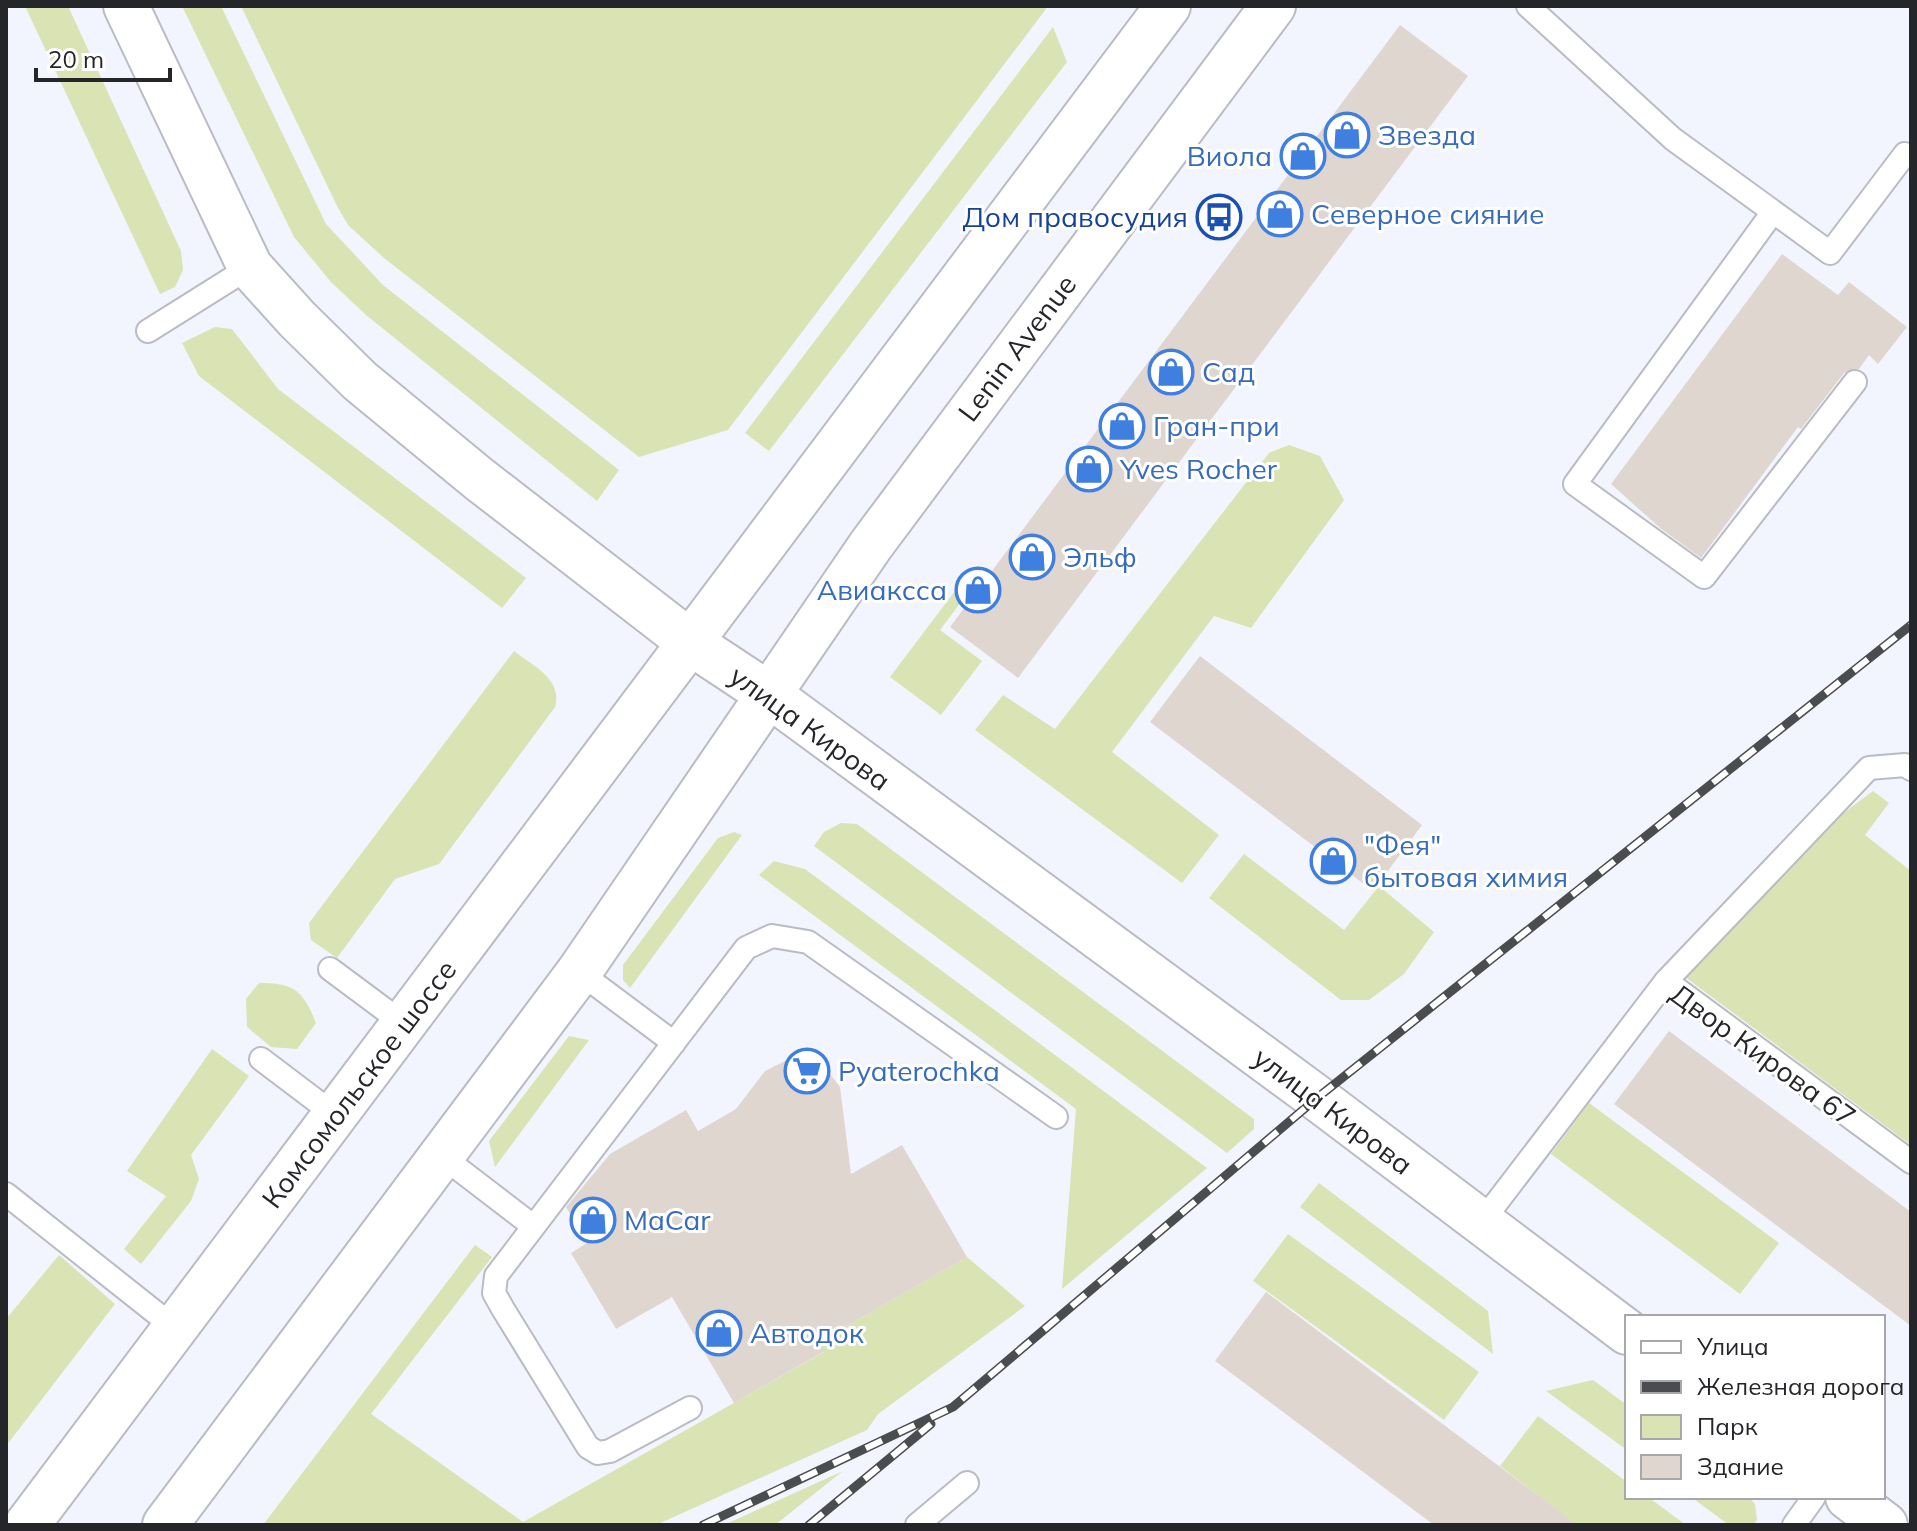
<svg xmlns="http://www.w3.org/2000/svg" width="1917" height="1531" viewBox="0 0 1917 1531" font-family="Mulish,sans-serif">
<style>
.green{fill:#d9e3b3}
.building{fill:#dfd7cf}
.lines{fill:none;stroke-linecap:round;stroke-linejoin:round}
.lane-casing{stroke:#b9bbc5;stroke-width:26}
.secondary-casing{stroke:#b9bbc5;stroke-width:48}
.primary-casing{stroke:#b9bbc5;stroke-width:48}
.lane{stroke:#fff;stroke-width:22}
.secondary{stroke:#fff;stroke-width:44}
.primary{stroke:#fff;stroke-width:44}
.rail-casing{stroke:#4b4c50;stroke-width:9}
.rail{stroke:#fff;stroke-width:6;stroke-dasharray:18;stroke-linecap:butt}
.labels{text-anchor:middle;stroke-width:6;stroke-linejoin:round;paint-order:stroke}
.shop-label{font-size:28px;fill:#366cbe;stroke:#fff;text-anchor:start}
.transit-label{font-size:28px;fill:#164399;stroke:#fff;text-anchor:end}
.street-label{font-size:28px;fill:#252629;stroke:#fff}
</style>
<rect width="100%" height="100%" fill="#f3f5fe"/>
<!-- green -->
<path class="green" d="M 25,6 L 68,6 L 181,251 L 183,270 L 175,287 L 160,294 Z
M 182,6 L 221,6 L 326,224 L 383,285 L 619,470 L 597,501 L 366,315 L 331,282 L 294,237 Z
M 241,6 L 1045,6 L 1046,9 L 728,430 L 639,457 L 384,258 L 348,225 L 337,206 Z
M 1053,27 L 1067,62 L 769,451 L 745,433 Z
M 215,327 L 232,329 L 278,389 L 526,578 L 502,608 L 199,376 L 182,343 Z
M 1289,445 L 1320,456 L 1344,500 L 1251,628 L 1214,616 L 1112,752 L 1219,835 L 1182,883 L 975,730 L 1003,695 L 1055,729 L 1269,453 Z
M 958,587 L 967,594 L 940,630 L 982,661 L 941,715 L 890,677 Z
M 514,651 C 533,666 563,679 555,707 L 439,864 L 395,879 L 337,958 L 311,940 L 309,923 Z
M 1873,791 L 1889,803 L 1865,835 L 1911,871 L 1911,1145 L 1685,977 L 1842,814 Z
M 841,823 L 857,824 L 1254,1119 L 1254,1129 L 1227,1153 L 814,846 L 824,832 Z
M 734,832 L 742,835 L 630,988 L 623,980 L 623,965 L 718,838 Z
M 1244,854 L 1344,930 L 1379,886 L 1434,932 L 1404,974 L 1369,1000 L 1341,1000 L 1209,898 Z
M 774,861 L 805,869 L 1207,1168 L 1062,1289 L 1076,1109 L 759,875 Z
M 259,983 C 294,983 303,990 316,1023 L 297,1049 L 271,1047 L 247,1027 L 246,999 Z
M 569,1036 L 589,1040 L 495,1167 L 489,1141 Z
M 212,1049 L 249,1076 L 191,1155 L 199,1179 L 191,1201 L 141,1264 L 124,1249 L 166,1196 L 127,1171 Z
M 1589,1103 L 1779,1243 L 1740,1294 L 1551,1154 Z
M 1319,1183 L 1488,1311 L 1493,1354 L 1300,1207 Z
M 1288,1234 L 1479,1372 L 1444,1420 L 1253,1281 Z
M 475,1245 L 492,1257 L 371,1414 L 523,1522 L 824,1352 L 819,1342 L 967,1257 L 1025,1306 L 878,1414 L 867,1430 L 656,1525 L 263,1525 Z
M 59,1255 L 115,1304 L 6,1446 L 6,1319 Z
M 1593,1380 L 1627,1405 L 1627,1450 L 1546,1391 Z
M 1538,1416 L 1627,1482 L 1627,1497 L 1648,1497 L 1686,1525 L 1577,1525 L 1500,1466 Z
M 843,1471 L 775,1525 L 724,1525 Z
M 1691,1497 L 1749,1497 L 1755,1504 L 1757,1520 L 1753,1525 L 1729,1525 Z"/>
<!-- building -->
<path class="building" d="M 1400,25 L 1468,76 L 1018,678 L 950,627 Z
M 1782,254 L 1838,295 L 1849,282 L 1907,327 L 1878,364 L 1869,355 L 1859,369 L 1844,373 L 1801,429 L 1798,427 L 1701,558 L 1660,528 L 1611,484 Z
M 1200,656 L 1422,825 L 1373,891 L 1150,722 Z
M 1669,1031 L 1911,1212 L 1911,1326 L 1614,1104 Z
M 793,1057 L 821,1062 L 840,1087 L 851,1174 L 902,1145 L 967,1257 L 819,1342 L 825,1351 L 734,1403 L 672,1297 L 616,1329 L 571,1253 L 587,1243 L 566,1207 L 610,1154 L 686,1110 L 698,1131 L 736,1109 L 765,1071 Z
M 1266,1292 L 1578,1525 L 1434,1525 L 1215,1361 Z"/>
<g class="lines">
<!-- lane casing -->
<g class="lane-casing">
<path id="lane" d="M 1528,6 L 1673,139 L 1830,253 L 1905,154
M 1773,212 L 1575,484 L 1704,577 L 1855,382
M 148,331 L 250,267
M 330,969 L 404,1024
M 579,972 L 674,1043
M 1666,981 L 1869,768 L 1905,765 L 1911,769
M 261,1059 L 335,1115
M 443,1157 L 533,1226
M 6,1194 L 175,1328
M 1481,1223 L 1666,981 L 1911,1162
M 690,1408 L 610,1451 L 598,1453 L 588,1447 L 503,1309 L 494,1293 L 496,1276 L 746,948 L 772,936 L 808,942 L 1056,1117
M 917,1525 L 967,1483
M 1794,1525 L 1814,1497"/>
</g>
<!-- secondary casing -->
<g class="secondary-casing">
<path id="secondary" d="M 126,6 L 250,267 L 297,319 L 360,381 L 479,479 L 691,643 L 768,694 L 1317,1098 L 1627,1332
M 1848,1497 L 1885,1525"/>
</g>
<!-- primary casing -->
<g class="primary-casing">
<path id="primary" d="M 27,1525 L 1168,6
M 165,1525 L 579,972 L 871,545 L 1273,6"/>
</g>
<!-- lane -->
<use href="#lane" class="lane"/>
<!-- secondary -->
<use href="#secondary" class="secondary"/>
<!-- primary -->
<use href="#primary" class="primary"/>
<!-- rail casing -->
<g class="rail-casing">
<path id="rail" d="M 703,1525 L 953,1407 L 1317,1098 L 1911,625
M 809,1525 L 931,1424"/>
</g>
<!-- rail -->
<use href="#rail" class="rail"/>
</g>
<!-- icons -->
<defs>
<g id="shop-ring" transform="scale(2.3)"><circle r="9.5" fill="#fff" stroke="#3f7fe0" stroke-width="1.5"/><path d="M-5-2.5h2.3a2.7 3.5 0 0 1 5.4 0H5L5.5 6h-11ZM-1.5-2.5h3a1.5 2.3 0 0 0-3 0Z" fill="#3f7fe0"/></g>
<g id="bus-ring" transform="scale(2.3)"><circle r="9.5" fill="#fff" stroke="#1a4fb4" stroke-width="1.5"/><path d="M-5-6H5V4H4V6H2V4H-2V6H-4V4H-5ZM-3.5-4V0h7V-4ZM-3.5 1.2v1.5H-2V1.2ZM2 1.2v1.5H3.5V1.2Z" fill="#1a4fb4"/></g>
<g id="supermarket-ring" transform="scale(2.3)"><circle r="9.5" fill="#fff" stroke="#3f7fe0" stroke-width="1.5"/><path d="M-6-5.5h2.5l.6 2H6L4.5 2H-2.5L-4.4-4H-6ZM-1.5 3.2a1.3 1.3 0 1 0 .1 0ZM3 3.2a1.3 1.3 0 1 0 .1 0Z" fill="#3f7fe0"/></g>
</defs>
<g fill-rule="evenodd">
<use href="#shop-ring" x="1347" y="135"/>
<use href="#shop-ring" x="1303" y="156"/>
<use href="#shop-ring" x="1280" y="214"/>
<use href="#bus-ring" x="1219" y="217"/>
<use href="#shop-ring" x="1171" y="372"/>
<use href="#shop-ring" x="1122" y="426"/>
<use href="#shop-ring" x="1089" y="469"/>
<use href="#shop-ring" x="1032" y="557"/>
<use href="#shop-ring" x="978" y="590"/>
<use href="#shop-ring" x="1333" y="861"/>
<use href="#supermarket-ring" x="807" y="1071"/>
<use href="#shop-ring" x="593" y="1220"/>
<use href="#shop-ring" x="719" y="1333"/>
</g>
<g class="labels">
<!-- shop labels -->
<g class="shop-label">
<text x="1378" y="145">Звезда</text>
<text x="1272" y="166" text-anchor="end">Виола</text>
<text x="1311" y="224">Северное сияние</text>
<text x="1202" y="382">Сад</text>
<text x="1153" y="436">Гран-при</text>
<text x="1120" y="479">Yves Rocher</text>
<text x="1063" y="567">Эльф</text>
<text x="947" y="600" text-anchor="end">Авиаксса</text>
<text x="1364" y="855">"Фея"<tspan x="1364" dy="32">бытовая химия</tspan></text>
<text x="838" y="1081">Pyaterochka</text>
<text x="624" y="1230">MaCar</text>
<text x="750" y="1343">Автодок</text>
</g>
<!-- transit labels -->
<g class="transit-label">
<text x="1188" y="227">Дом правосудия</text>
</g>
<!-- street labels -->
<g class="street-label">
<text transform="translate(1017 348) rotate(-53)" y="10">Lenin Avenue</text>
<text transform="translate(810 728) rotate(36)" y="10">улица Кирова</text>
<text transform="translate(1763 1055) rotate(36)" y="10">Двор Кирова 67</text>
<text transform="translate(359 1084) rotate(-53)" y="10">Комсомольское шоссе</text>
<text transform="translate(1333 1111) rotate(37)" y="10">улица Кирова</text>
</g>
</g>
<!-- border -->
<rect width="1917" height="1531" fill="none" stroke="#252629" stroke-width="16"/>
<!-- legend -->
<rect x="1625" y="1315" width="260" height="184" fill="#ffffff" stroke="#a8a8a9" stroke-width="2"/>
<rect x="1641" y="1341" width="40" height="12" fill="#ffffff" stroke="#a8a8a9" stroke-width="2"/>
<text x="1697" y="1355" font-size="24" fill="#252629">Улица</text>
<rect x="1641" y="1381" width="40" height="12" fill="#4b4c50" stroke="#a8a8a9" stroke-width="2"/>
<text x="1697" y="1395" font-size="24" fill="#252629">Железная дорога</text>
<rect x="1641" y="1415" width="40" height="24" fill="#d9e3b3" stroke="#a8a8a9" stroke-width="2"/>
<text x="1697" y="1435" font-size="24" fill="#252629">Парк</text>
<rect x="1641" y="1455" width="40" height="24" fill="#dfd7cf" stroke="#a8a8a9" stroke-width="2"/>
<text x="1697" y="1475" font-size="24" fill="#252629">Здание</text>
<!-- scale -->
<path d="M36 68v12h134v-12" fill="none" stroke="#252629" stroke-width="4"/>
<text x="48" y="68" font-size="24" fill="#252629" stroke="#ffffff" stroke-width="6" paint-order="stroke">20 m</text>
</svg>
